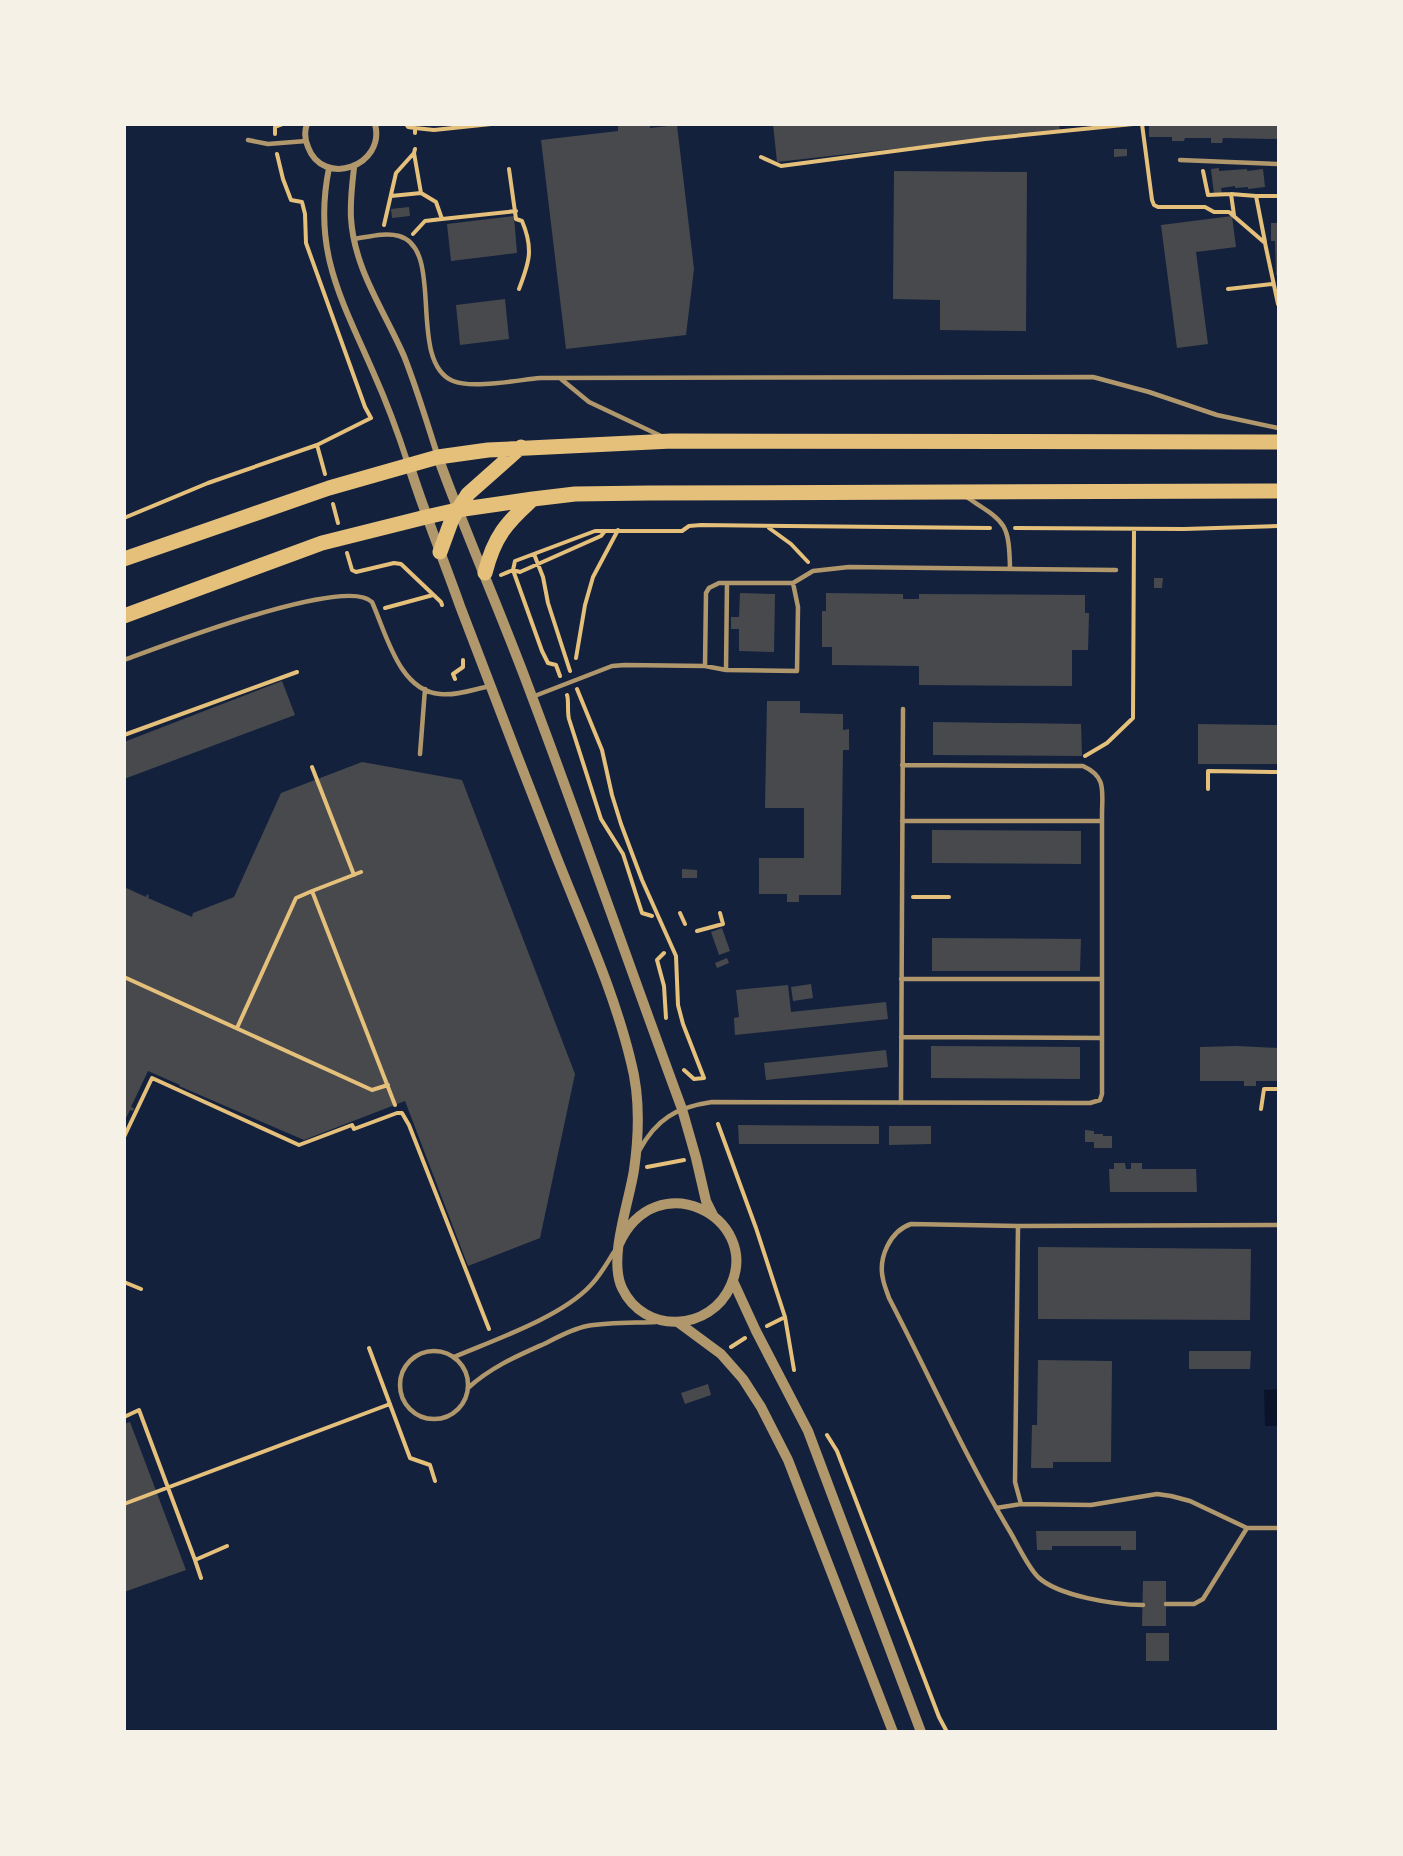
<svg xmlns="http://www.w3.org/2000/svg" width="1403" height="1856" viewBox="0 0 1403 1856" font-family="'DejaVu Sans',sans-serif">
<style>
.water{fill:#0b132b}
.building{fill:#48494c}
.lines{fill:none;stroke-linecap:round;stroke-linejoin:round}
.path{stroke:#e5c07b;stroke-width:4}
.service{stroke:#b1986c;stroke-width:4.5}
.minor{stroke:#b1986c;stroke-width:6}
.tertiary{stroke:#b1986c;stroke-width:10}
.primary{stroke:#e5c07b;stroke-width:15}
</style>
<rect width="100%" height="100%" fill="#14213d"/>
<!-- water -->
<path class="water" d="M 1278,1389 L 1278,1426 L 1265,1426 L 1264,1390 Z"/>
<!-- building -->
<path class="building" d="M 618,124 L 650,124 L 650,128 L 677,125 L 694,269 L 686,335 L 566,349 L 541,140 L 618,131 Z
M 773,124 L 1059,124 L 1060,130 L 777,162 Z
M 1149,124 L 1278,124 L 1278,139 L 1223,138 L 1222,143 L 1211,143 L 1211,138 L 1185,138 L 1184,141 L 1172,141 L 1172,137 L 1149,137 Z
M 1114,149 L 1127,149 L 1127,156 L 1114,157 Z
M 1219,168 L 1219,171 L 1247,169 L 1247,171 L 1263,169 L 1265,187 L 1248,189 L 1248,187 L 1235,188 L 1235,186 L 1221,188 L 1222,193 L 1214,194 L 1211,169 Z
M 894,171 L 1027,172 L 1026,331 L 940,330 L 940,300 L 893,299 Z
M 409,207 L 410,216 L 392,218 L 391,209 Z
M 514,216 L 517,253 L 451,261 L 447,224 Z
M 1232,216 L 1236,247 L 1196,252 L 1208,344 L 1177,348 L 1161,225 Z
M 1271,223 L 1278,223 L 1278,275 L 1276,275 L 1275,241 L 1271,241 Z
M 505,299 L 509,339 L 460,345 L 456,305 Z
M 1154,578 L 1163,578 L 1162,588 L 1154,588 Z
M 740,593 L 775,594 L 774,652 L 739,651 L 739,629 L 731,629 L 731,617 L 739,617 Z
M 826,593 L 903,594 L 903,599 L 919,599 L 919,594 L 1085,595 L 1085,613 L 1089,613 L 1088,650 L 1072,650 L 1072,686 L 919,685 L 919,666 L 832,665 L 832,647 L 822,647 L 822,611 L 826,611 Z
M 282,681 L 295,715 L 124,779 L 124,742 Z
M 767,701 L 800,701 L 800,713 L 843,714 L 843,730 L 849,729 L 849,750 L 843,750 L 841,895 L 799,895 L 799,902 L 787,902 L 787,894 L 759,894 L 759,858 L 804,858 L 804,808 L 765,808 Z
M 933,722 L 1081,724 L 1082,756 L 933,755 Z
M 1198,724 L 1278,725 L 1278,764 L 1198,764 Z
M 362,762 L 462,780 L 575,1074 L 540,1238 L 468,1266 L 405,1101 L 304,1140 L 179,1086 L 180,1085 L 148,1071 L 131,1107 L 134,1108 L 133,1111 L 130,1110 L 124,1122 L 124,887 L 146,897 L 147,894 L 149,896 L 148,898 L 192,917 L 193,913 L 234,897 L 281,793 Z
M 932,830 L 1081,831 L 1081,864 L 932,863 Z
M 682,869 L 697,870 L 697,878 L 682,878 Z
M 722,928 L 730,951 L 719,955 L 711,932 Z
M 932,938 L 1081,939 L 1080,971 L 932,971 Z
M 727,958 L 729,963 L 717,968 L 715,963 Z
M 811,984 L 813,998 L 793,1001 L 791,987 Z
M 788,985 L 791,1012 L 886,1002 L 888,1019 L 735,1035 L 734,1018 L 739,1017 L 736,990 Z
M 931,1046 L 1080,1047 L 1080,1079 L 931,1078 Z
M 1237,1046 L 1278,1048 L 1278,1081 L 1256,1081 L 1256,1086 L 1244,1086 L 1244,1081 L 1200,1081 L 1200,1047 Z
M 886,1050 L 888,1067 L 766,1080 L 764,1063 Z
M 738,1125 L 879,1126 L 879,1144 L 739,1144 Z
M 889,1126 L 931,1126 L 931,1144 L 889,1145 Z
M 1085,1130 L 1094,1131 L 1094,1134 L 1103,1134 L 1103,1136 L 1112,1136 L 1112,1148 L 1094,1148 L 1094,1142 L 1085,1142 Z
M 1114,1163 L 1125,1163 L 1126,1169 L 1131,1169 L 1131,1163 L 1142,1163 L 1142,1169 L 1196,1169 L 1197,1192 L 1110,1192 L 1109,1169 L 1114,1169 Z
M 1038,1247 L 1251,1249 L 1250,1320 L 1038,1319 Z
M 1189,1351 L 1251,1351 L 1250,1369 L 1189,1369 Z
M 1038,1360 L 1112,1361 L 1111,1462 L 1053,1462 L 1053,1468 L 1031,1468 L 1032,1425 L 1037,1425 Z
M 708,1384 L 711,1395 L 685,1404 L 681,1393 Z
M 130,1422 L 186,1570 L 124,1592 L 124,1424 Z
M 1036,1531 L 1136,1531 L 1136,1550 L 1121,1550 L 1121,1546 L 1052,1546 L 1052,1550 L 1037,1550 Z
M 1143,1581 L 1166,1581 L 1166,1626 L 1142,1626 Z
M 1146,1633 L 1169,1633 L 1169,1661 L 1146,1661 Z"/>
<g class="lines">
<!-- path -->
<path class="path" d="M 406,124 L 408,127 L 415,128 L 415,133
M 1142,124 L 1152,200 L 1154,205 L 1158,207 L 1205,207 L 1214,212 L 1229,212 L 1265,243 L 1278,304
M 415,128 L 434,130 L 491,124
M 275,134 L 275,127 L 283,124
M 414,153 L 421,193 L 436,202 L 442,219 L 516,211
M 761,157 L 781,166 L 985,139 L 1133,124
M 509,169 L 516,219 L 522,221 C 534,249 529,263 519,289
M 1203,171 L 1208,195 L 1231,194
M 391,196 L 421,193
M 1234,215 L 1231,194 L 1256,196
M 384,225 L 396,173 L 414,153 L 415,149
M 413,234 L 425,221 L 442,219
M 1265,242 L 1256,196 L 1278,196
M 1228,289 L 1273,284
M 317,445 L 325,474
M 333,504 L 338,523
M 124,518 L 208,483 L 317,445 L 371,418 L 365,407 L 306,243 L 305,214 L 302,202 L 291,200 L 283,179 L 277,154
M 769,528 L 791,544 L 808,562
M 1015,528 L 1184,529 L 1278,526
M 347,553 L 352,570 L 356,572 L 394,563 L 401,564 L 441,602 L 442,605
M 534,554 L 543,577 L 548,603 L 570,671
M 501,575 L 513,570 L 520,572 L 601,536 L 605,531
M 385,608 L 433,595
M 576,658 L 585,605 L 593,577 L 618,530
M 560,676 L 556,665 L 548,663 L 542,651 L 513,570 L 515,561 L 595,531 L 682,531 L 689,526 L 701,525 L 990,528
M 455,679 L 453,674 L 463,667 L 463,660
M 577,689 L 602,750 L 612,795 L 621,824 L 642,880 L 676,956 L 678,1005 L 683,1024 L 704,1078 L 694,1079 L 684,1070
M 567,695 C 569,700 567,711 569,719 L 601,819 L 623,854 L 642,913 L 652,916
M 124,735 L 297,672
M 1085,756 L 1107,743 L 1133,718 L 1134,529
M 312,767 L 354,875
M 1208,789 L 1208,771 L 1278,772
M 361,872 L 312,891 L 395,1105
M 913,897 L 949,897
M 680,913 L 685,924
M 697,931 L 723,924 L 720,913
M 664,953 L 657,960 L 664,986 L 666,1018
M 124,977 L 372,1090 L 388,1085
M 237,1028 L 296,898 L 312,891
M 1261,1109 L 1264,1089 L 1278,1089
M 718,1124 L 756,1228 L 785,1317 L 794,1370
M 124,1137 L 152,1078 L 299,1145 L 352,1125 L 354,1129 L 397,1113 L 402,1113 L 409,1125 L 489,1329
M 647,1167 L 684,1160
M 124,1282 L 141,1289
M 767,1326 L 785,1317
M 731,1347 L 745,1338
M 369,1348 L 410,1458 L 430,1465 L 435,1481
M 124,1417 L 139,1410 L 195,1560 L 227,1546
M 827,1435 L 837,1451 L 939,1717 L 947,1732
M 124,1504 L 390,1404
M 195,1560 L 201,1578"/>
<!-- service -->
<path class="service" d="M 248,140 L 268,144 L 306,141
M 1180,160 L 1278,164
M 354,239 C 368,237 385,232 399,236 C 446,249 406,361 453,381 C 472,389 518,380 540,378 L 1093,377 L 1149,392 L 1217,415 L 1278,428
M 561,379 L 589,402 L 661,436
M 965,496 C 1004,522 1009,520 1010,568
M 124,660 C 163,646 346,575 372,602 C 386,633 399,691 440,694 C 456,696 475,689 490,686
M 705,666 L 706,593 L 709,588 L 719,583 L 793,583 L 813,571 L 849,567 L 1116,570
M 726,670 L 727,583
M 532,697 L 612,666 L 625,665 L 705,666 L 726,670 L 797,671 L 798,607 L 793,583
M 420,754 L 425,689
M 902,821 L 1102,821
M 901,979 L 1102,979
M 901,1037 L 1102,1038
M 901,1103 L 903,709
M 639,1151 C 656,1119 677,1107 712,1102 L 1073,1103 L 1090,1103 L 1100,1100 L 1102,1094 L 1102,815 C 1102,791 1107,777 1083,766 L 902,765
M 1018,1226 L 1015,1482 L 1021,1504
M400 1385a34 34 0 1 1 68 0a34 34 0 1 1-68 0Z
M 454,1357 C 494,1340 561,1317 590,1286 C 600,1276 607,1263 614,1252
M 468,1388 C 491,1367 517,1356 544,1344 C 558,1337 572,1329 587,1326 C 609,1322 633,1323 656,1322
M 996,1508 L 1021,1504 L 1091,1505 L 1157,1494 L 1171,1496 L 1190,1501 L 1247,1528 L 1278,1528
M 1166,1604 L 1194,1604 L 1203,1599 L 1247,1528
M 1143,1605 C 1115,1605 1058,1596 1038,1577 C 1027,1566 1017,1543 1009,1530 C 965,1456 929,1375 889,1298 C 887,1292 884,1285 883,1279 C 878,1258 890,1231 911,1224 L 1018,1226 L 1278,1225"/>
<!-- minor -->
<path class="minor" d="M 307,124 C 304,132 305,140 308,147 C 323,188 386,166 375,124
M 329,168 C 312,251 342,300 374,374 C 387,403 398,433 408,464
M 354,168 C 352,185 350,201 351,218 C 354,269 384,310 404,356 C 417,389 427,423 438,457"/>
<!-- tertiary -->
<path class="tertiary" d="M 438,457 C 467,537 502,615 531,694 C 583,832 631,971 682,1109 L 696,1158 L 706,1201 L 713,1215
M 409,464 C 424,512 443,558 460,606 C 491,688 523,771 555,853 C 582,922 614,991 631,1062 C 640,1096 639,1135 634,1170 C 629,1203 608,1258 622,1288 C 644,1335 711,1332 731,1285 C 761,1217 656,1163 619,1244
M 733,1281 L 756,1331 L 808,1431 L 921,1732
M 679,1323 L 721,1354 L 743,1379 L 761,1407 L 788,1460 L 893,1732"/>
<!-- primary -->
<path class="primary" d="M 440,552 L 452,519 L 468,494 L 521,447
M 124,559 L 329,488 L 438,457 L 488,450 L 672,441 L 1278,442
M 485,573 C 494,537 506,523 533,499
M 124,616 L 322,543 L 426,517 L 457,510 L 533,499 L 575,494 L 649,493 L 1278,491"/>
</g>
<!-- border -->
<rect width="1403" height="1856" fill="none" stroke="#f6f1e7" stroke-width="252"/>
</svg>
